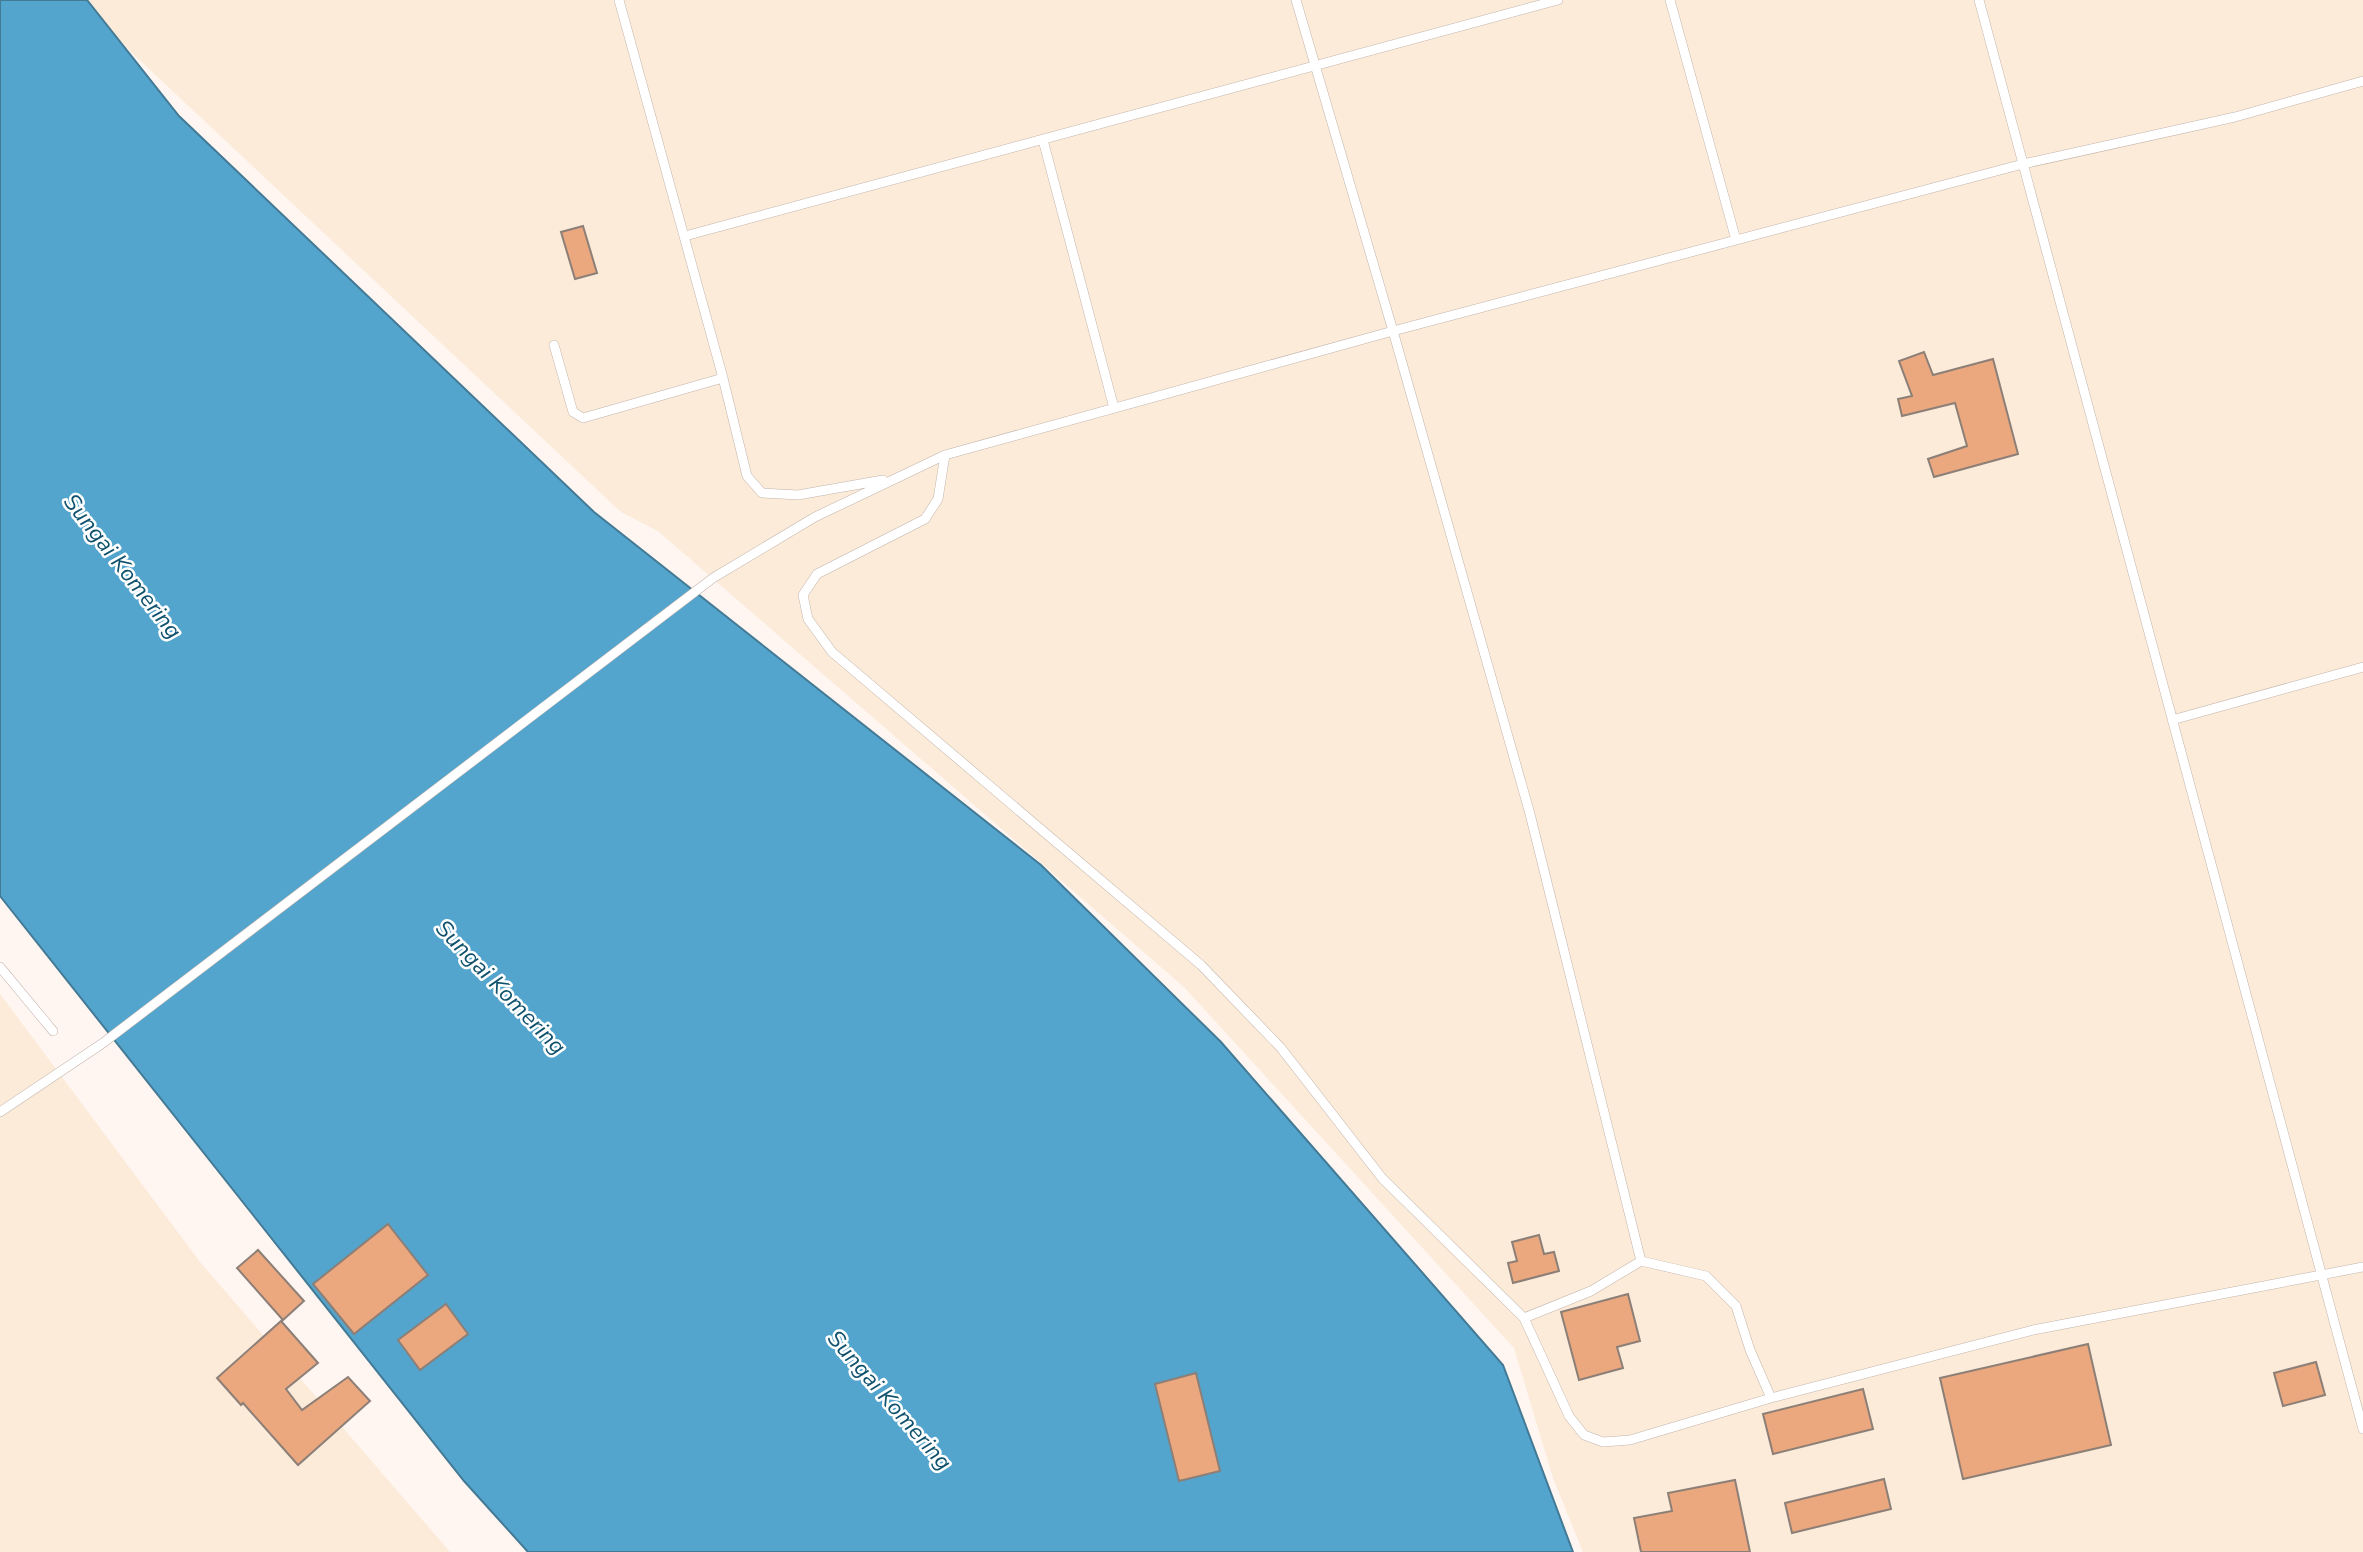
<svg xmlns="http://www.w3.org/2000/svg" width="2363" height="1552" viewBox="0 0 2363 1552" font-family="'Nunito Sans',sans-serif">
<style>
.industrial{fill:#fbebd8}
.water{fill:#54a5cd;stroke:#437a95;stroke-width:2}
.building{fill:#eba77e;stroke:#8c7f77;stroke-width:2}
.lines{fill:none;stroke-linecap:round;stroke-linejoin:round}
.service-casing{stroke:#c3b4ac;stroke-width:10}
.service{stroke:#fff;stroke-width:9}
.labels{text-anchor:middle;stroke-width:5;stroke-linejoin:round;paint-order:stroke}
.water-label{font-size:23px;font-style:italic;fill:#10526d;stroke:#fff}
</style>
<rect width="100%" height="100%" fill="#fff5f1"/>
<!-- industrial -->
<path class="industrial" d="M 83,0 L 2363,0 L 2363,1552 L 1583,1552 L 1553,1478 L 1514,1348 L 1184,987 L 658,531 L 621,512 L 131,52 Z
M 0,994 L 200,1262 L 450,1552 L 0,1552 Z"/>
<!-- water -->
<path class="water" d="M 0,0 L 87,0 L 179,116 L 594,512 L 1041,865 L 1221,1042 L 1503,1365 L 1573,1552 L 528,1552 L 464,1481 L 0,896 Z"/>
<!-- building -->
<path class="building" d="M 583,226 L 597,273 L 575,279 L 561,232 Z
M 1924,352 L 1933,375 L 1993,359 L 2018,454 L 1934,477 L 1928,459 L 1967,446 L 1955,403 L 1902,416 L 1898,399 L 1912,396 L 1899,361 Z
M 388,1224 L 428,1275 L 354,1334 L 313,1284 Z
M 1539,1235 L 1544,1254 L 1554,1252 L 1559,1271 L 1513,1283 L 1508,1263 L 1517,1261 L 1512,1242 Z
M 258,1250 L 304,1301 L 283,1320 L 237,1268 Z
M 1628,1294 L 1640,1341 L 1617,1347 L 1623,1368 L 1579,1380 L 1561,1312 Z
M 446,1304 L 468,1334 L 420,1370 L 398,1340 Z
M 281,1321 L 318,1363 L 286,1389 L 302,1410 L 348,1377 L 370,1401 L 298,1465 L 243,1403 L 241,1405 L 217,1378 Z
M 2088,1344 L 2111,1445 L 1963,1479 L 1940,1378 Z
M 2316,1362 L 2325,1395 L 2283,1406 L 2274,1373 Z
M 1196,1373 L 1220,1471 L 1179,1481 L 1155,1384 Z
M 1863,1389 L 1873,1429 L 1773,1454 L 1763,1414 Z
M 1884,1479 L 1891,1509 L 1792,1533 L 1785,1503 Z
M 1735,1480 L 1750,1552 L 1641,1552 L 1634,1518 L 1672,1511 L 1668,1493 Z"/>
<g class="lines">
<!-- service casing -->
<g class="service-casing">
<path id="service" d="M 619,0 L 723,378 L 747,476 L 762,493 L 798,495 L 883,480
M 1296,0 L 1393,331 L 1530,814 L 1641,1261 L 1706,1276 L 1736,1306 L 1750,1350 L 1771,1398
M 1670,0 L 1736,240
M 1979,0 L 2363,1429
M 1043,140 L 1114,408
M 685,236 L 1558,0
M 554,345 L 573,412 L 583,418 L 723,378
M 945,455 L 938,499 L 925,519 L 817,574 L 803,595 L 808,619 L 832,652 L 1201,965 L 1281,1048 L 1382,1178 L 1524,1318 L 1569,1416 L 1584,1435 L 1603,1442 L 1630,1440 L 1771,1398 L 2033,1330 L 2363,1267
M 2172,720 L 2363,667
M 0,967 L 53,1031
M 0,1112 L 103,1043 L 713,578 L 815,517 L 945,455 L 1393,331 L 2023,164 L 2235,117 L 2363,81
M 1524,1318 L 1591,1291 L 1641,1261"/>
</g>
<!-- service -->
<use href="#service" class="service"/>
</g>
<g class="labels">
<!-- water labels -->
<g class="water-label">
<text transform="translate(123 566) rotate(52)" y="8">Sungai Komering</text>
<text transform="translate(501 987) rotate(46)" y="8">Sungai Komering</text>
<text transform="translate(890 1400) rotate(49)" y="8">Sungai Komering</text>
</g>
</g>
</svg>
